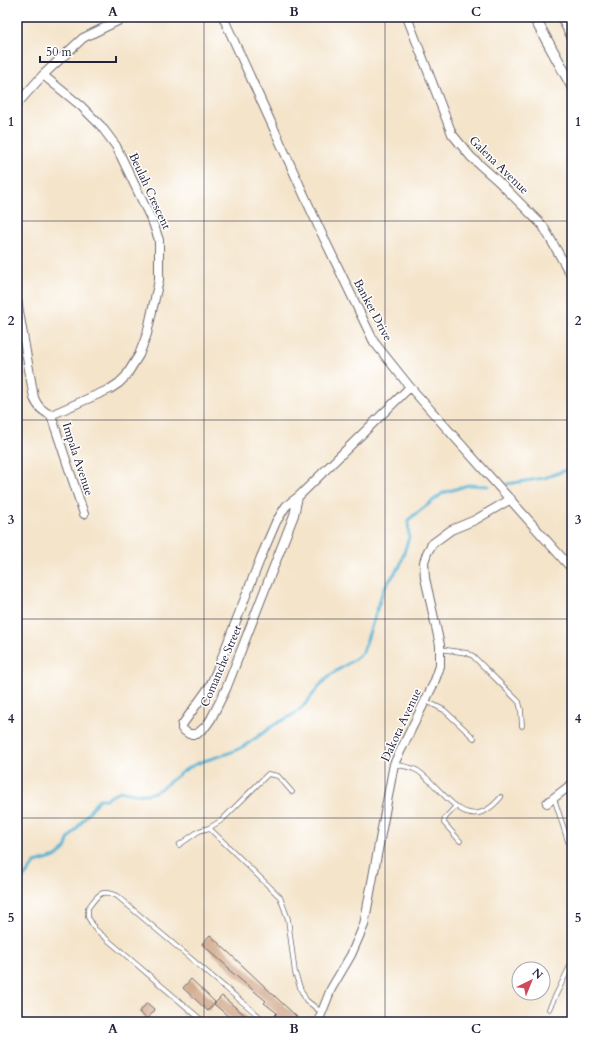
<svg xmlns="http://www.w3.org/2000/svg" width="589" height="1039" viewBox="0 0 589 1039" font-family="Cardo,serif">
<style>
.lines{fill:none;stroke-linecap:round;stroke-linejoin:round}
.stream{stroke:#56b3d4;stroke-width:3}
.building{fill:#d0a789}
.service-casing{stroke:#6c666d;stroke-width:5.5}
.minor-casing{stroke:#6c666d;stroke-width:10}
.tertiary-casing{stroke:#6c666d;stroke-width:12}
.service{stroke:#fff;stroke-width:4}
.minor{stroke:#fff;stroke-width:8}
.tertiary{stroke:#fff;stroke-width:10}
.grid{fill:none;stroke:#22223b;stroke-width:1;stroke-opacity:0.55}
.labels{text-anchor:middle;stroke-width:3;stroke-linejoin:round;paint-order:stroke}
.street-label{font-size:12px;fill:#22223b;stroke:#fff}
.neatline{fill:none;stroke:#22223b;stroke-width:1.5}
.grid-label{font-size:13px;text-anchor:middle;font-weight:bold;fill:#22223b}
</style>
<rect width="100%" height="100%" fill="#fff"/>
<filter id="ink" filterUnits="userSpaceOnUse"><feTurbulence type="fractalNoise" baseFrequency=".025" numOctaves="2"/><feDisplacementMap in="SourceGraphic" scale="8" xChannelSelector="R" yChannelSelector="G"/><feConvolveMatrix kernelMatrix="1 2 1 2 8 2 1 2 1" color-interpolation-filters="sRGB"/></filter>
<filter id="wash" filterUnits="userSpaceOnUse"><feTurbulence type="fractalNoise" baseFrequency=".012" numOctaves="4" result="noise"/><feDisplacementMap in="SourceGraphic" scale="16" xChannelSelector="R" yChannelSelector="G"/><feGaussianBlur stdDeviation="0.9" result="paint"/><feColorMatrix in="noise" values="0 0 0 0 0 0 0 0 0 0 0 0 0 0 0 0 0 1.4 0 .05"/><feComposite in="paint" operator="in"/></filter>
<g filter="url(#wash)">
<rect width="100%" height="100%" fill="#f4e4ca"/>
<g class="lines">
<!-- stream -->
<path class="stream" d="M 507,484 L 544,478 L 572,468
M 17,886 L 35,863 L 56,857 L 65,849 L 68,840 L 99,799 L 106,799 L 120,791 C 162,802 160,784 190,767 C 207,757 227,757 244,746 C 255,739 264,732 274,725 C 282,720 291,717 298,711 C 310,702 316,687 328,677 C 339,668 352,663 363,652 L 384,588 L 400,566 L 409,537 L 408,520 L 443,493 L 468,485 L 488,486"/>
</g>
<g id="blocks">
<!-- building -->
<path class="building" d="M 210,935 L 297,1017 L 293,1022 L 284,1022 L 275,1015 L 277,1013 L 264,1003 L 266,1001 L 229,970 L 230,969 L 202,944 Z
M 191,979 L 215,1002 L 208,1011 L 183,988 Z
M 222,996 L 247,1017 L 243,1022 L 235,1022 L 214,1004 Z
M 147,1003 L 155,1010 L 147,1019 L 139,1012 Z"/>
</g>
</g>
<g filter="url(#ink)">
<use href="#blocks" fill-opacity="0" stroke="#6c666d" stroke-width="1"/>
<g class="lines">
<!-- service casing -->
<g class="service-casing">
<path id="service" d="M 440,649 L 467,653 L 473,656 L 519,702 L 521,710 L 522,726
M 426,701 L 444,710 L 474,738
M 394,764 C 402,766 412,767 418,771 C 446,790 466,839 501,797
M 292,792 L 278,776 L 268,774 L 222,820 L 209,828 L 280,897 L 288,919 L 295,973 L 301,990 L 306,1000 L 321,1012
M 554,798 L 572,854
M 456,806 L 445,818 L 444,823 L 460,841
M 179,845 L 199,831 L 209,828
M 549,1009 L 572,962
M 204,1022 L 95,929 L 88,917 L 88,908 C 98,895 101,888 117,896 L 266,1022"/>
</g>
<!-- minor casing -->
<g class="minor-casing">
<path id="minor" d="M 223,17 L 320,230 L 374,342 L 410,387 L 572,569
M 407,17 L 452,134 L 471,157 L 498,181 L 543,226 L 572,277
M 43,75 L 81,106 L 101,126 L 116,146 L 153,223 L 159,240 L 159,280 L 147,334 L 139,355 L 126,376 L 119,383 L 110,389 L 51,415
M 17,104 L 43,75 L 83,38 L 126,17
M 17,300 L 34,398 C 38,407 42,411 51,415 L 84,514
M 298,497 L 294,515 L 226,689 L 211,719 L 206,726 L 197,734 L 189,734 L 182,729 L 182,725 L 210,686 L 217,670 L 261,557 L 276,522 L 286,506 L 298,497 L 410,387
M 547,803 L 572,784
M 318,1022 L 331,989 L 351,955 L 364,925 L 394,764 L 434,683 L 440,666 L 440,645 L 425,578 L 424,562 L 427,553 L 432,544 L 451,530 L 475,520 L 511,499"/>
</g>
<!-- tertiary casing -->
<g class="tertiary-casing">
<path id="tertiary" d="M 534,17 L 572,86
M 562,17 L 572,36"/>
</g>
<!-- service -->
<use href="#service" class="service"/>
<!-- minor -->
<use href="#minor" class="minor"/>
<!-- tertiary -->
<use href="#tertiary" class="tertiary"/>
</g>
</g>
<!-- grid -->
<path class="grid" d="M 204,17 L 204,1022M 385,17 L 385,1022M 17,221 L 572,221M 17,420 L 572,420M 17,619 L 572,619M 17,818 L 572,818"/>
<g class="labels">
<!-- street labels -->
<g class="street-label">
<text transform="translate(499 165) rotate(44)" y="4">Galena Avenue</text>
<text transform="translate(150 191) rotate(65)" y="4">Beulah Crescent</text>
<text transform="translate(373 310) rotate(62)" y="4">Banket Drive</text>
<text transform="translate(78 459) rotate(72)" y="4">Impala Avenue</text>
<text transform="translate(221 666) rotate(-67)" y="4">Comanche Street</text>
<text transform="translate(401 725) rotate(-65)" y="4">Dakota Avenue</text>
</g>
</g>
<!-- margin -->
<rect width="589" height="1039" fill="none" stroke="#fff" stroke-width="44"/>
<!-- north arrow -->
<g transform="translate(531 981) rotate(43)"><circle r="19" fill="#ffffff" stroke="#a7a7b1"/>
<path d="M0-3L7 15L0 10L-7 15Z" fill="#d1495b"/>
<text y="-6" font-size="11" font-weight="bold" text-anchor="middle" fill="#22223b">N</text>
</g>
<!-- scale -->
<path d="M40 56v6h76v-6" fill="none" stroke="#22223b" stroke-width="2"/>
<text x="46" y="56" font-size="12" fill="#22223b" stroke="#ffffff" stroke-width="3" paint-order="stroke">50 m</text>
<rect x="22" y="22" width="545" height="995" class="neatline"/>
<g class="grid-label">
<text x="113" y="16">A</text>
<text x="294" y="16">B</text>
<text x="476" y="16">C</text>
<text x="11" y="126">1</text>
<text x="578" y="126">1</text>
<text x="11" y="325">2</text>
<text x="578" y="325">2</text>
<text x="11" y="524">3</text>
<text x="578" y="524">3</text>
<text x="11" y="723">4</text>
<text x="578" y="723">4</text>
<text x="11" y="922">5</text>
<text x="578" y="922">5</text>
<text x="113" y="1033">A</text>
<text x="294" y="1033">B</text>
<text x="476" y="1033">C</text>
</g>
</svg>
